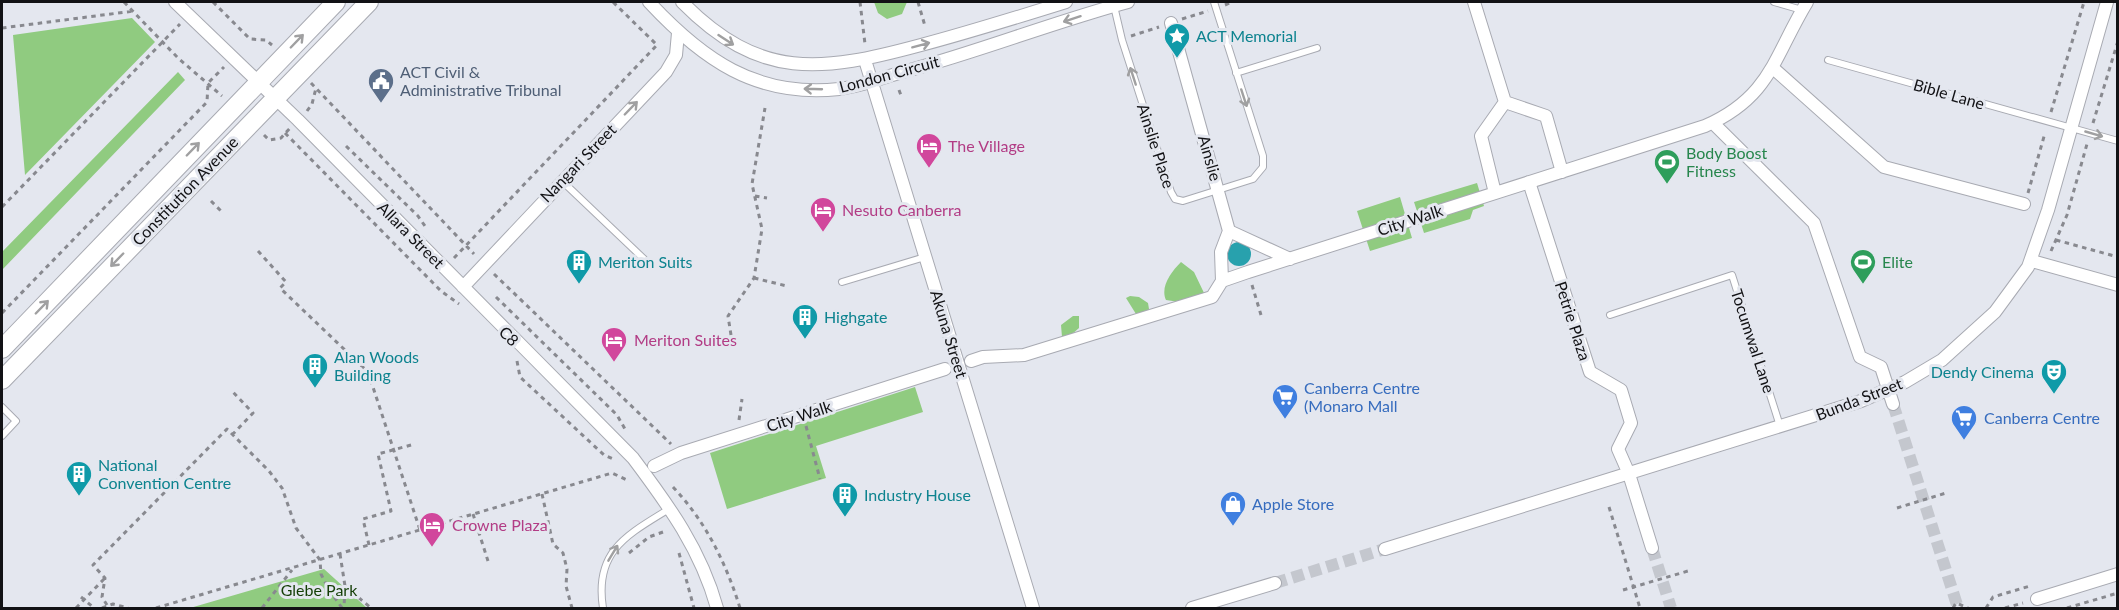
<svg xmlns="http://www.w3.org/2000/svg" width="2119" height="610" viewBox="0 0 2119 610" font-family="Lato,sans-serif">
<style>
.green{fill:#90cb80}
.water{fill:#28a1ad}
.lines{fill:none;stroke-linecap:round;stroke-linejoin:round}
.street-tunnel{stroke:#c4c7ce;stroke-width:12;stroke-dasharray:12 6;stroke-linecap:butt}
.lane-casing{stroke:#a8aab2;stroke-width:8}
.street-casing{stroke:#a8aab2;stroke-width:14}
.secondary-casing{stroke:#a8aab2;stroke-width:20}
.path{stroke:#88898f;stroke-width:3;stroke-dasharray:4.5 4.5;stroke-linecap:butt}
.lane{stroke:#fff;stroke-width:6}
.street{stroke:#fff;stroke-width:12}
.secondary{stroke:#fff;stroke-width:18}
.oneway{stroke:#a0a0a1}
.labels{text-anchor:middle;stroke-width:6;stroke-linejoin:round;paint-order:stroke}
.culture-label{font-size:16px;fill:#0d838f;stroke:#e4e7ef;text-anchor:start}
.service-label{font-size:16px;fill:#4e5e75;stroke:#e4e7ef;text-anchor:start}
.street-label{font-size:16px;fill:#121215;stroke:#e4e7ef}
.hotel-label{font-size:16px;fill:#b23c85;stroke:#e4e7ef;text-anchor:start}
.leisure-label{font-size:16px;fill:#27864d;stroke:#e4e7ef;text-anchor:start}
.shop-label{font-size:16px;fill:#366cbe;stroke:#e4e7ef;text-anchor:start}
.park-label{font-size:16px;fill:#153f07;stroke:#e4e7ef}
</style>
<rect width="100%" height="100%" fill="#e4e7ef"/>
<!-- green -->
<path class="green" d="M 874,2 L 907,2 L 902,14 L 887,19 L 878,13 Z
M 132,18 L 155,42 L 25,175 L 13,35 Z
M 178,72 L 185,80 L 2,270 L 2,252 Z
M 1477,183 L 1484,206 L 1473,210 L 1470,219 L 1424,233 L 1414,202 Z
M 1400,197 L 1412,238 L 1370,251 L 1357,211 Z
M 1181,262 L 1194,272 L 1205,295 L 1179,302 L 1166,300 C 1160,287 1171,272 1181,262 Z
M 1130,296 L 1139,297 L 1148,303 L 1150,315 L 1136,314 L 1126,298 Z
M 1073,316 L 1079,316 L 1079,328 L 1071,335 L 1062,337 L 1061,325 Z
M 915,387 L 923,412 L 816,446 L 826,478 L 727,509 L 710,453 Z
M 324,569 L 367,608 L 190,608 Z"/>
<!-- water -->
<path class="water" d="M1227 254a12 12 0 1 1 24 0a12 12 0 1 1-24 0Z"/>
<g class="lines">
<!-- street-tunnel -->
<path class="street-tunnel" d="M 1893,404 L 1958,608
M 1652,548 L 1671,608
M 1275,583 L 1385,549"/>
<!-- lane casing -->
<g class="lane-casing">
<path id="lane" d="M 1774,2 L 1802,10
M 1114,6 L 1122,40 L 1171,192 L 1175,199 L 1183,201 L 1253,179 L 1263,167 L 1263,156 L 1214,2
M 1828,60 L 2118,141
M 1236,73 L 1317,48
M 562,181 L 644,259
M 842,282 L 925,257
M 1610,315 L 1732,275 L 1780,426
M 2,407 L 16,421 L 2,436
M 603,608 C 594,551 627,535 669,509"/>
</g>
<!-- street casing -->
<g class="street-casing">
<path id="street" d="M 175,2 L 298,120 L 633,458 C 669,506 701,550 717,608
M 649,2 C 702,59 756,98 839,89 C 864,86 886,76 910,70 C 983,50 1054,22 1128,2
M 682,2 C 760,81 821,72 921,45 C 970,32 1018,17 1066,2
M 1474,2 L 1505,102 L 1546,116 L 1562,172
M 1171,23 L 1229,231 L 1290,259
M 865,60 L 1033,608
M 1773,68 L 1884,167 L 2024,204
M 1713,123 L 1814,223 L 1860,357 L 1881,367 L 1893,404
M 1529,182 L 1590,372 L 1621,390 L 1631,423 L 1618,449 L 1629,474 L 1652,548
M 1495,193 L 1481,136 L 1505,102
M 2032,261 L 2118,285
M 1222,281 L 1221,252 L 1229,231
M 463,287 L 666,72 L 676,55 L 678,33
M 971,361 L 983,357 L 1024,355 L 1212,297 L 1222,281 L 1248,272 L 1705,126 C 1771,97 1774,56 1807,2
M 654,466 L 681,453 L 945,369
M 1385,549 L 1861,401 L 1905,382 L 1942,360 L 1995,312 L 2028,267 L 2048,210 L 2107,2
M 2037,599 L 2118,574
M 1192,608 L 1275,583"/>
</g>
<!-- secondary casing -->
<g class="secondary-casing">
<path id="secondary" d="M 2,349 L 336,2
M 2,380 L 369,2"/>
</g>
<!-- path -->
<path class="path" d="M 124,2 L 178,58 L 222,96
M 213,2 L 250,39 L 266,40 L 272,45
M 860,2 L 865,44
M 918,2 L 925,26
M 1225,5 L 1232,2
M 1182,19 L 1208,11
M 2,28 L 134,11
M 1131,36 L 1159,27
M 311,83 L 474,254
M 899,90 L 902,98
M 307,111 L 312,104 L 316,88
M 2051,112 L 2084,2
M 2093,123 L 2118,41
M 285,133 L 441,291 L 459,304
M 264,135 L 269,140 L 281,138 L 290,128
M 346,146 L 418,216 L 427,229
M 2028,193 L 2045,133
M 755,196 L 767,198
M 211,201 L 223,213
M 2,207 L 180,24
M 2056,240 L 2118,257
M 258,251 L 286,282 L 280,288 L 368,372 L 420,530
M 2051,251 L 2067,215 L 2087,144
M 454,258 L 657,45 L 613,2
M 494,274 L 671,444
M 754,278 L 787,286
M 1252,285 L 1261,315
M 496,297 L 617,415 L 625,429
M 2,313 L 207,102 L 208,83 L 224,67
M 731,335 L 728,316 L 754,278 L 762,229 L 752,184 L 765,108
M 517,361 L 520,377 L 604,455 L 613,459
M 739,420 L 742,399
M 806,426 L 820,479
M 232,435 L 253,413 L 233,392
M 673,487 C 706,522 726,563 740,608
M 542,494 L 553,544 L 563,553 L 567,569 L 566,586 L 572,608
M 1609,507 L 1640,608
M 1897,508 L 1946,493
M 473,514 L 488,561
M 369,545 L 363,519 L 391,511 L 378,454 L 415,444
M 629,553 L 649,537 L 663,532
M 679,553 L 694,608
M 340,554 L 345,586 L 344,608
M 345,586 L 371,608
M 1623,590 L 1688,571
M 81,597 L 94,608
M 107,605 L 102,597 L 105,578 L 93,565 L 227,429 L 269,471 L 282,488 L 296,528 L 320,560 L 321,574 L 328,588 L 342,608
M 76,608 L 104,579
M 102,608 L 113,604 L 128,608
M 156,608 L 612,473 L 627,480
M 262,608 L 292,570
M 1953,608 L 1956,603 L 1968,608
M 1986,608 L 1993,597 L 2030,586
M 2005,608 L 2023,603
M 2067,608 L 2118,593"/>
<!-- lane -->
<use href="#lane" class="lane"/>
<!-- street -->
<use href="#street" class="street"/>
<!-- secondary -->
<use href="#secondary" class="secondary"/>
</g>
<!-- one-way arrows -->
<defs><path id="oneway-shaft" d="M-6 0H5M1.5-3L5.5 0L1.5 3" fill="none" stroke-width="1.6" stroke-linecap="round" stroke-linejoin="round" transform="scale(1.5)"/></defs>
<g class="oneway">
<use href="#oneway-shaft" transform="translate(1072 19) rotate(162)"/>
<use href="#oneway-shaft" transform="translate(726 40) rotate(33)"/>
<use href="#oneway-shaft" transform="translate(297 41) rotate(-46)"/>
<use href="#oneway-shaft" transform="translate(921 45) rotate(-15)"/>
<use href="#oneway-shaft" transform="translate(1133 76) rotate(-108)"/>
<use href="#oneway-shaft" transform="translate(813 89) rotate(-178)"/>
<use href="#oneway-shaft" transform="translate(1244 98) rotate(72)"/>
<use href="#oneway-shaft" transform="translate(631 108) rotate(-46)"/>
<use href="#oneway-shaft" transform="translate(2094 134) rotate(16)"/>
<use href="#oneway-shaft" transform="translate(193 149) rotate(-46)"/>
<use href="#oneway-shaft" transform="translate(117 260) rotate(134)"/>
<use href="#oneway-shaft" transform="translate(42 307) rotate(-46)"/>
<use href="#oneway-shaft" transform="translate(613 553) rotate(-59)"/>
</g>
<!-- icons -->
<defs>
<g id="sight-pin" transform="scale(1.35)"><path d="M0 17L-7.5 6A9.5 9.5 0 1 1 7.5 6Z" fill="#0f9aa8" stroke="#e4e7ef"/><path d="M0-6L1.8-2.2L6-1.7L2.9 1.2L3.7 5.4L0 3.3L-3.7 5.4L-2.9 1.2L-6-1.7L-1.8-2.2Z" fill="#fff"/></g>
<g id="civic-pin" transform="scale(1.35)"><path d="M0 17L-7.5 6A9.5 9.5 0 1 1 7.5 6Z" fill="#5c6f8a" stroke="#e4e7ef"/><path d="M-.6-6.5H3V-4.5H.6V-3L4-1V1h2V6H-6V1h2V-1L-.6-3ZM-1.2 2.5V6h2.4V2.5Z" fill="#fff"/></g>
<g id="hotel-pin" transform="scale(1.35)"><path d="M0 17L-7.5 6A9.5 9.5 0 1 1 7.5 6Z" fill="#d1479c" stroke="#e4e7ef"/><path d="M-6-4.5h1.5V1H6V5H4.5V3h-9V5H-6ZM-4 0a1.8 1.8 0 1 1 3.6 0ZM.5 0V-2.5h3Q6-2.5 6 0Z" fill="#fff"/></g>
<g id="stadium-pin" transform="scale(1.35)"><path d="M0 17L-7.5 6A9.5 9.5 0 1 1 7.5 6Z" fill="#2e9e5b" stroke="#e4e7ef"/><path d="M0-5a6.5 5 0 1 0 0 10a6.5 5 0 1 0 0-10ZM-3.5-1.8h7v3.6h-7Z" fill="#fff"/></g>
<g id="building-pin" transform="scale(1.35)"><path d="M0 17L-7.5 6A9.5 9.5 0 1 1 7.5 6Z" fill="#0f9aa8" stroke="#e4e7ef"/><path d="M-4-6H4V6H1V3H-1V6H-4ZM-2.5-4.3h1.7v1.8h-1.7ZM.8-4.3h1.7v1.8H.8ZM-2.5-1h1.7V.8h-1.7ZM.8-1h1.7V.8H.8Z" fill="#fff"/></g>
<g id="theatre-pin" transform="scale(1.35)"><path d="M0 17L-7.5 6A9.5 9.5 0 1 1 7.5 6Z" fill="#0f9aa8" stroke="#e4e7ef"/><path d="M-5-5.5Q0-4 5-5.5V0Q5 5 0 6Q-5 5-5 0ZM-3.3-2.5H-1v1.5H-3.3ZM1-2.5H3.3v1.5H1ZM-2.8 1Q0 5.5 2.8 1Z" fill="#fff"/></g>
<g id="supermarket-pin" transform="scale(1.35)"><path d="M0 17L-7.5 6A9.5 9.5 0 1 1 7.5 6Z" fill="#3f7fe0" stroke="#e4e7ef"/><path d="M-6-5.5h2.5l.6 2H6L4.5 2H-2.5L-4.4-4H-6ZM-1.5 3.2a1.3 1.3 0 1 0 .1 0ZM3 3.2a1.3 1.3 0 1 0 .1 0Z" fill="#fff"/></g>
<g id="shop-pin" transform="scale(1.35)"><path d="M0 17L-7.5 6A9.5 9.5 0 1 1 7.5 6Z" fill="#3f7fe0" stroke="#e4e7ef"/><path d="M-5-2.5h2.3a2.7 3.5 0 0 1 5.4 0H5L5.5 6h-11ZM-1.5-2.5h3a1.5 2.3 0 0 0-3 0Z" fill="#fff"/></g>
</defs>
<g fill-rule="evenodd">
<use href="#sight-pin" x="1177" y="36"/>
<use href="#civic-pin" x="381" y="81"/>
<use href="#hotel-pin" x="929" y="146"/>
<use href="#stadium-pin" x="1667" y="162"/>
<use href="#hotel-pin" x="823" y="210"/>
<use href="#building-pin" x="579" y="262"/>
<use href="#stadium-pin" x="1863" y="262"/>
<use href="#building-pin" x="805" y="317"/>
<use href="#hotel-pin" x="614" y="340"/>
<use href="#building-pin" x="315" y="366"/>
<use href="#theatre-pin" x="2054" y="372"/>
<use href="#supermarket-pin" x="1285" y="397"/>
<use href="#supermarket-pin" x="1964" y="418"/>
<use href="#building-pin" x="79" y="474"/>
<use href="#building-pin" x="845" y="495"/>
<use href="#shop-pin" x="1233" y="504"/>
<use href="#hotel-pin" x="432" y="525"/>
</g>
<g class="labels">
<!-- culture labels -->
<g class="culture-label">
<text x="1196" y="42">ACT Memorial</text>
<text x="598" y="268">Meriton Suits</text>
<text x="824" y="323">Highgate</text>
<text x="334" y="363">Alan Woods<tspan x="334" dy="18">Building</tspan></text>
<text x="2034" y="378" text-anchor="end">Dendy Cinema</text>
<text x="98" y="471">National<tspan x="98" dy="18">Convention Centre</tspan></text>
<text x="864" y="501">Industry House</text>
</g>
<!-- service labels -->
<g class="service-label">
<text x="400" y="78">ACT Civil &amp;<tspan x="400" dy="18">Administrative Tribunal</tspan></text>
</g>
<!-- street labels -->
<g class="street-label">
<text transform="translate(889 74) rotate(-15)" y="6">London Circuit</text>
<text transform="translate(1949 94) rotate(16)" y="6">Bible Lane</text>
<text transform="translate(1156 146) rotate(72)" y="6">Ainslie Place</text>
<text transform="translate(1210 158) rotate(74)" y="6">Ainslie</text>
<text transform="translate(578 163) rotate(-46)" y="6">Nangari Street</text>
<text transform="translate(185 191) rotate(-46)" y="6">Constitution Avenue</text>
<text transform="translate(1410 220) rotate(-18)" y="6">City Walk</text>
<text transform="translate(411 235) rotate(45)" y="6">Allara Street</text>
<text transform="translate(1573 321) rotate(72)" y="6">Petrie Plaza</text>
<text transform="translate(949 334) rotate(73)" y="6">Akuna Street</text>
<text transform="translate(509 336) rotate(45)" y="6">C8</text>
<text transform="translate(1753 341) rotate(72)" y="6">Tocumwal Lane</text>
<text transform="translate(1859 399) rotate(-21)" y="6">Bunda Street</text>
<text transform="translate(799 416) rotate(-18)" y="6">City Walk</text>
</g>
<!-- hotel labels -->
<g class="hotel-label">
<text x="948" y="152">The Village</text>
<text x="842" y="216">Nesuto Canberra</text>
<text x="634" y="346">Meriton Suites</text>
<text x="452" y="531">Crowne Plaza</text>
</g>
<!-- leisure labels -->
<g class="leisure-label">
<text x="1686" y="159">Body Boost<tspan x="1686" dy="18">Fitness</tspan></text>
<text x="1882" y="268">Elite</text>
</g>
<!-- shop labels -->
<g class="shop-label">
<text x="1304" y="394">Canberra Centre<tspan x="1304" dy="18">(Monaro Mall</tspan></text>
<text x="1984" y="424">Canberra Centre</text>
<text x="1252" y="510">Apple Store</text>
</g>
<!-- park labels -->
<g class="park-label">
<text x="319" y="596">Glebe Park</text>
</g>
</g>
<!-- border -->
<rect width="2119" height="610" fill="none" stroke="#121215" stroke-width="6"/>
</svg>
